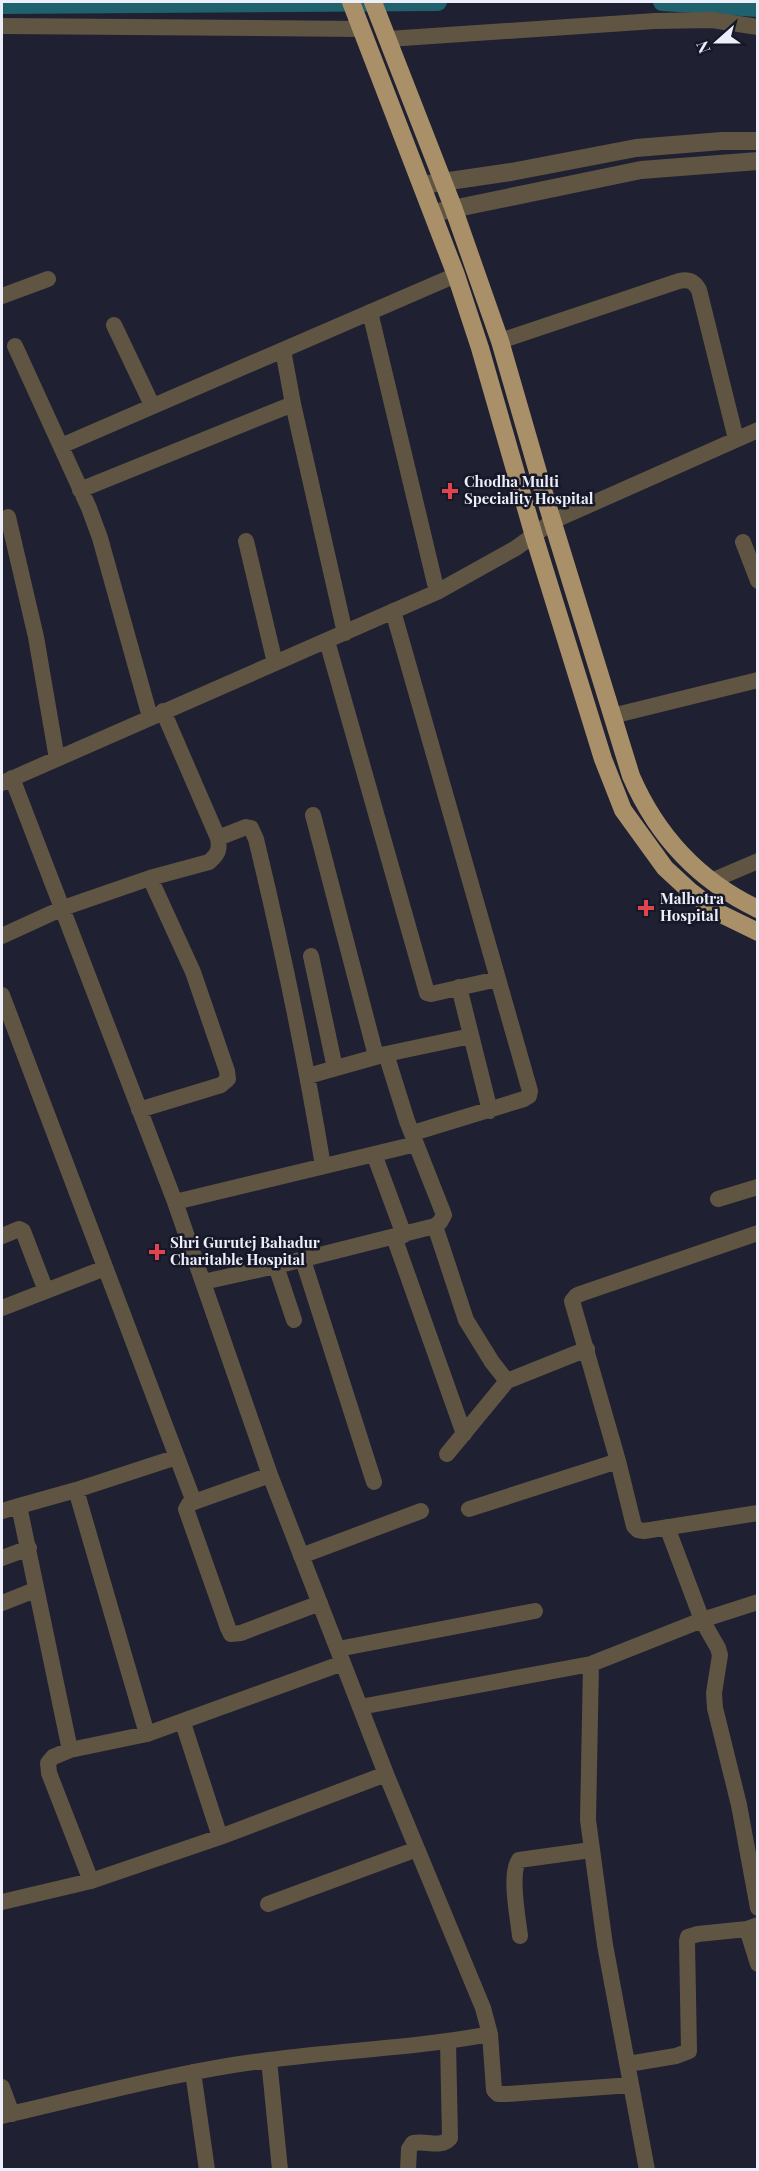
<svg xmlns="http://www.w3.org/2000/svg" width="759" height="2171" viewBox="0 0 759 2171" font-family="'Playfair Display',serif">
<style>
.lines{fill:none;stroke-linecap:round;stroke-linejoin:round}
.canal{stroke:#1f616c;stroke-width:18}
.minor{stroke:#605443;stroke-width:16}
.tertiary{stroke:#605443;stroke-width:18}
.trunk{stroke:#aa9069;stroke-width:18}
.health-dot{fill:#e0444e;stroke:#161727;stroke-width:2}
.labels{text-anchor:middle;stroke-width:5;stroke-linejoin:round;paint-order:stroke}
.poi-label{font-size:15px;font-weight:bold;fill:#eceefa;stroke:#161727;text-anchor:start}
</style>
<rect width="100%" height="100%" fill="#1f2031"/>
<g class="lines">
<!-- canal -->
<path class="canal" d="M 662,2 L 758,8
M 2,5 L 438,2"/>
<!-- minor -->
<path class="minor" d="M 2,26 L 361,29
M 388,39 L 655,21 L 712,20 L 758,27
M 2,296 L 48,279
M 370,312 L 437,592
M 114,325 L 152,405
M 500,341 L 679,281 C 689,279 694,281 699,290 L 736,439
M 15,346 L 89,508 L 100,538 L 150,717
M 283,350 L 293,404 L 345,633
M 61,446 L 456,275
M 80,490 L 293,404
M 8,517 L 36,637 L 57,759
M 246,541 L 275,663
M 743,542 L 758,581
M 393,611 L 530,1091 L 529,1096 L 524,1099 L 413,1133
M 327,641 L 427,993 L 431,994 L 498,979
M 612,716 L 758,680
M 12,778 L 175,1202 L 270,1475 L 386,1774 L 483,2008 L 490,2034 L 494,2090 L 498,2094 L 507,2094 L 631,2085
M 2,783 L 437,592 L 516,548 L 553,521 L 758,430
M 313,815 L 376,1056
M 218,838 L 246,827 L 251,828 L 256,839 C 282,947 305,1056 323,1166
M 711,881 L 758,861
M 2,936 L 63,908 L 150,878 L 209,862 C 218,854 220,850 218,838 L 163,711
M 311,956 L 335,1068
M 459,987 L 490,1111
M 2,995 L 194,1502
M 386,1054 L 407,1121 L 444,1215 L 440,1222 L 435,1226 L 466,1320 L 492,1362 L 507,1381 L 447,1454
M 308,1076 L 386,1054 L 471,1036
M 139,1110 L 221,1085 L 228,1079 L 227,1071 L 193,972 L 150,878
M 374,1154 L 404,1235
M 718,1199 L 758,1187
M 175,1202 L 416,1144
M 758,1233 L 580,1294 L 576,1296 L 572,1301 L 618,1461 L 634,1526 L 638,1530 L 644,1531 L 758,1513
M 2,1236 L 19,1229 L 23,1231 L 46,1291
M 394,1237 L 464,1434
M 303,1260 L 374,1482
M 276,1266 L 294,1320
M 203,1282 L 276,1266 L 435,1226
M 2,1308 L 105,1268
M 507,1381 L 587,1349
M 270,1475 L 194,1502 L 189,1504 L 186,1509 L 228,1628 L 231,1634 L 241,1633 L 320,1603
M 19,1506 L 76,1490
M 469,1509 L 618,1461
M 2,1511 L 19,1506 L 70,1750
M 667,1527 L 702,1620 L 718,1648 L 720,1655 L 714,1693 L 715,1708 L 739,1805 L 758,1908
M 301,1556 L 421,1511
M 2,1558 L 29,1548
M 2,1603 L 35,1590
M 338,1649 L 535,1611
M 591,1664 L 588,1820 L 605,1945 L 647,2170
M 360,1707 L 591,1664 L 702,1620 L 758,1602
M 183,1723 L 220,1837
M 147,1734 L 76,1490 L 177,1457
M 91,1881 L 49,1773 L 48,1763 L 53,1757 L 70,1750 L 147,1734 L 343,1663
M 2,1902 L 91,1881 L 220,1837 L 386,1774
M 268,1904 L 417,1849
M 758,1925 L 747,1929 L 758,1964
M 520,1936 C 518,1918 509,1874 519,1860 L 591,1850
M 269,2060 L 280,2170
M 628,2064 L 676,2056 L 689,2051 L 687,1941 L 688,1937 L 698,1934 L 747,1929
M 193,2072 L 207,2170
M 2,2087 L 12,2114
M 2,2116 C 90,2096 179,2071 269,2060 C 343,2050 417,2048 490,2034
M 408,2170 L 409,2149 L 413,2143 C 426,2140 440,2149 450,2138 L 448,2042"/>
<!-- tertiary -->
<path class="tertiary" d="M 422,185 L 511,172 L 636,148 L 722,141 L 758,141
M 433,213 L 641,170 L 758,161"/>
<!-- trunk -->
<path class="trunk" d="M 351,2 L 456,275 L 480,348 L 534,536 L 603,759 L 623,810 L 665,868 L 691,892 L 719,913 L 758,932
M 373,2 L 453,207 L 500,341 L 548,507 L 631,776 C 657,836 699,881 758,909"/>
</g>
<!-- markers -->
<g class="health-dot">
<path d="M447 482h6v6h6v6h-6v6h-6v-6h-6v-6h6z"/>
<path d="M643 899h6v6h6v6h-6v6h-6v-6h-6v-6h6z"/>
<path d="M154 1243h6v6h6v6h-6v6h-6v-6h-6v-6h6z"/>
</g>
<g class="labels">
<!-- poi labels -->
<g class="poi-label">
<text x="464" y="487">Chodha Multi<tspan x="464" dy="17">Speciality Hospital</tspan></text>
<text x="660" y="904">Malhotra<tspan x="660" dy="17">Hospital</tspan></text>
<text x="170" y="1248">Shri Gurutej Bahadur<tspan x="170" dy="17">Charitable Hospital</tspan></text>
</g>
</g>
<!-- border -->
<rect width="759" height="2171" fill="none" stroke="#eceefa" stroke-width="6"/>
<!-- north arrow -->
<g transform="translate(717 42) rotate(249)" stroke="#161727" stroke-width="4.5" paint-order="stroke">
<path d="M0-4.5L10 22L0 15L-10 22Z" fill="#eceefa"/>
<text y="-9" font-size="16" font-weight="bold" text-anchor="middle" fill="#eceefa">N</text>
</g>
</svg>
